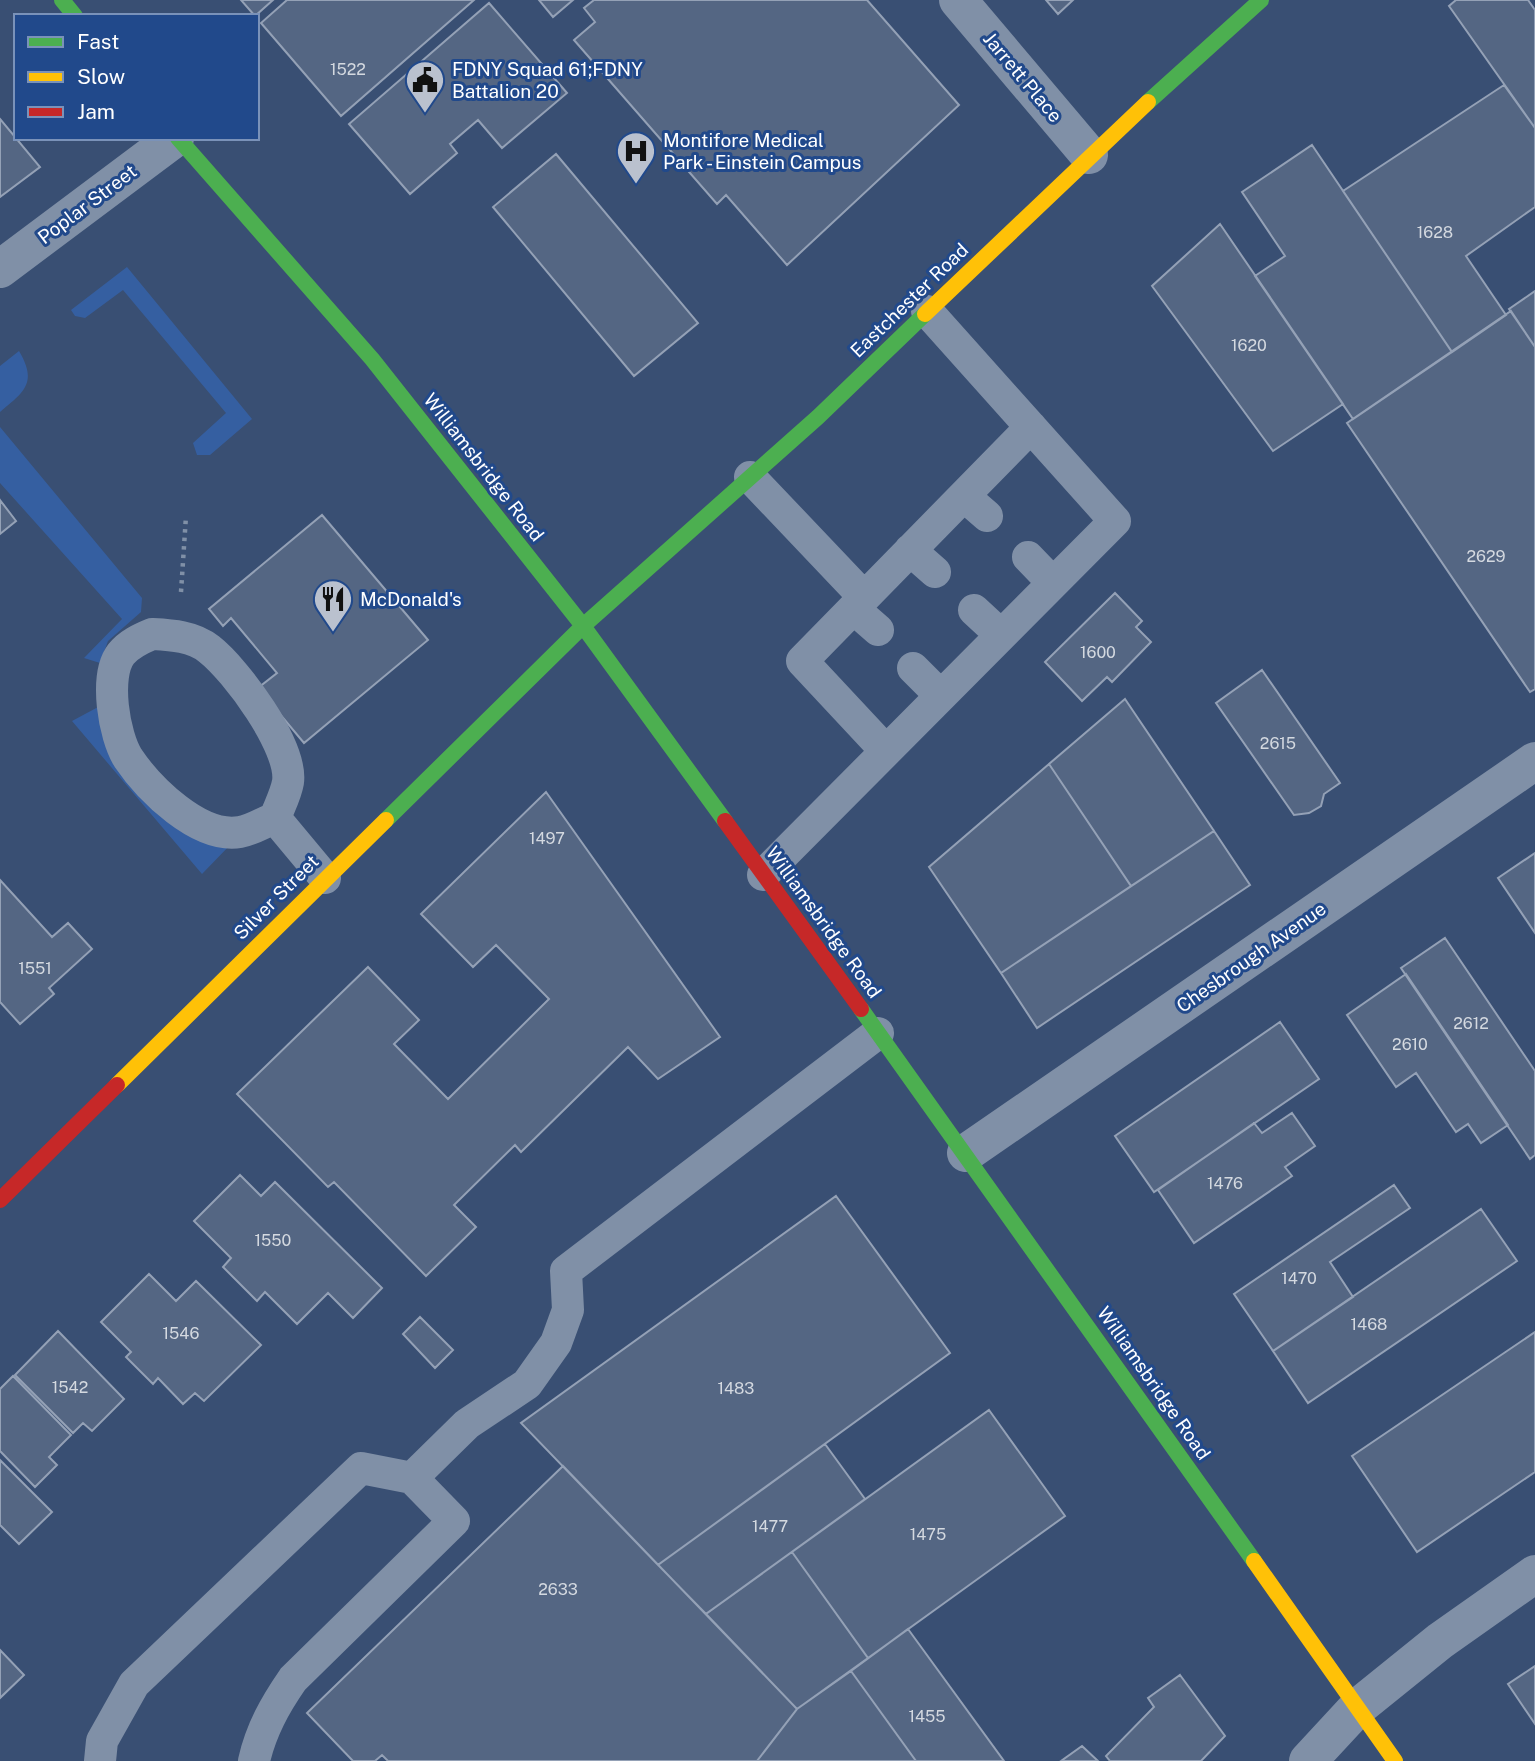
<svg xmlns="http://www.w3.org/2000/svg" width="1535" height="1761" viewBox="0 0 1535 1761" font-family="'Public Sans',sans-serif">
<style>
.green{fill:#355fa1}
.building{fill:#546683;stroke:#94a1b6;stroke-width:2}
.lines{fill:none;stroke-linecap:round;stroke-linejoin:round}
.path{stroke:#8090a7;stroke-width:4.5;stroke-dasharray:3.5 5;stroke-linecap:butt}
.lane{stroke:#8090a7;stroke-width:32}
.street{stroke:#8090a7;stroke-width:38}
.fast{stroke:#4caf50;stroke-width:16}
.slow{stroke:#ffc107;stroke-width:16}
.jam{stroke:#c62828;stroke-width:16}
.labels{text-anchor:middle;stroke-width:6;stroke-linejoin:round;paint-order:stroke}
.number-label{font-size:16px;fill:#d4d9e0}
.poi-label{font-size:19px;fill:#fff;stroke:#21498b;text-anchor:start}
.street-label{font-size:19px;fill:#fff;stroke:#21498b}
</style>
<rect width="100%" height="100%" fill="#394f73"/>
<!-- green -->
<path class="green" d="M 127,267 L 252,419 L 210,455 L 197,455 L 193,443 L 226,413 L 123,290 L 85,318 L 75,316 L 71,310 Z
M 19,351 C 38,383 24,392 0,412 L 0,366 Z
M 0,427 L 142,598 L 141,612 L 108,641 L 100,663 L 84,658 L 122,619 L 0,483 Z
M 100,706 L 101,719 L 232,843 L 202,874 L 72,721 Z"/>
<!-- building -->
<path class="building" d="M 241,0 L 273,0 L 255,16 Z
M 287,0 L 474,0 L 341,116 L 261,23 Z
M 539,0 L 573,0 L 553,17 Z
M 594,0 L 867,0 L 959,105 L 787,265 L 726,195 L 717,204 L 574,40 L 595,22 L 584,8 Z
M 1046,0 L 1073,0 L 1058,14 Z
M 1456,0 L 1528,0 L 1535,10 L 1535,128 L 1449,6 Z
M 489,3 L 567,93 L 502,148 L 478,120 L 450,144 L 457,153 L 410,194 L 349,124 Z
M 1504,85 L 1535,128 L 1535,207 L 1466,256 L 1506,315 L 1452,352 L 1343,191 Z
M 0,119 L 40,167 L 0,197 Z
M 1312,145 L 1452,352 L 1353,419 L 1255,276 L 1285,256 L 1242,192 Z
M 556,154 L 698,323 L 634,376 L 493,207 Z
M 1220,224 L 1343,404 L 1273,451 L 1152,286 Z
M 1535,291 L 1535,347 L 1509,309 Z
M 1511,311 L 1535,347 L 1535,689 L 1530,692 L 1347,423 Z
M 0,500 L 16,521 L 0,534 Z
M 322,515 L 428,640 L 304,743 L 258,688 L 277,673 L 231,618 L 223,626 L 209,609 Z
M 1115,593 L 1142,621 L 1136,627 L 1151,642 L 1112,682 L 1107,677 L 1082,701 L 1045,662 Z
M 1262,670 L 1340,783 L 1324,794 L 1321,806 L 1309,813 L 1294,815 L 1216,703 Z
M 1125,699 L 1214,831 L 1131,886 L 1049,764 Z
M 1049,764 L 1131,886 L 1001,973 L 929,867 Z
M 546,792 L 720,1037 L 658,1079 L 628,1047 L 521,1152 L 515,1145 L 454,1205 L 476,1227 L 426,1276 L 334,1182 L 328,1187 L 237,1094 L 368,967 L 419,1020 L 394,1044 L 448,1099 L 549,999 L 496,945 L 473,967 L 421,914 Z
M 1214,831 L 1250,885 L 1037,1028 L 1001,973 Z
M 1535,853 L 1535,933 L 1498,878 Z
M 0,880 L 52,937 L 68,923 L 92,949 L 49,988 L 54,994 L 20,1024 L 0,1002 Z
M 1445,938 L 1535,1071 L 1535,1155 L 1530,1159 L 1401,968 Z
M 1406,974 L 1508,1125 L 1481,1143 L 1468,1124 L 1456,1132 L 1416,1073 L 1396,1087 L 1347,1015 Z
M 1280,1022 L 1319,1079 L 1154,1192 L 1115,1136 Z
M 1292,1113 L 1315,1146 L 1285,1167 L 1292,1176 L 1194,1243 L 1158,1190 L 1254,1123 L 1262,1133 Z
M 240,1175 L 261,1196 L 275,1182 L 382,1288 L 353,1318 L 328,1293 L 297,1324 L 265,1292 L 257,1301 L 223,1267 L 231,1258 L 194,1221 Z
M 1394,1185 L 1410,1208 L 1330,1262 L 1353,1297 L 1273,1351 L 1234,1294 Z
M 836,1196 L 950,1353 L 658,1565 L 521,1423 Z
M 1481,1209 L 1517,1261 L 1308,1403 L 1273,1351 Z
M 149,1274 L 176,1301 L 196,1281 L 261,1345 L 204,1401 L 195,1393 L 183,1404 L 158,1378 L 153,1384 L 126,1357 L 131,1352 L 101,1322 Z
M 420,1317 L 453,1350 L 435,1368 L 403,1334 Z
M 58,1331 L 124,1399 L 92,1431 L 83,1423 L 73,1433 L 15,1375 Z
M 1535,1332 L 1535,1472 L 1417,1552 L 1352,1456 Z
M 13,1376 L 71,1435 L 49,1457 L 57,1465 L 35,1487 L 0,1451 L 0,1389 Z
M 989,1410 L 1065,1516 L 868,1658 L 792,1552 Z
M 825,1444 L 865,1499 L 706,1614 L 658,1565 Z
M 0,1460 L 52,1512 L 19,1544 L 0,1525 Z
M 563,1466 L 797,1709 L 757,1761 L 388,1761 L 382,1755 L 375,1761 L 353,1761 L 307,1713 Z
M 792,1552 L 868,1658 L 797,1709 L 706,1614 Z
M 908,1629 L 1004,1761 L 916,1761 L 851,1671 Z
M 0,1650 L 24,1675 L 0,1698 Z
M 1535,1666 L 1535,1724 L 1508,1684 Z
M 851,1671 L 916,1761 L 757,1761 L 797,1709 Z
M 1180,1675 L 1225,1736 L 1201,1761 L 1110,1761 L 1106,1756 L 1154,1707 L 1148,1698 Z
M 1082,1746 L 1098,1761 L 1061,1761 Z"/>
<g class="lines">
<!-- path -->
<path class="path" d="M 181,592 L 186,516"/>
<!-- lane -->
<path class="lane" d="M 750,477 L 864,597
M 964,496 L 987,516
M 910,550 L 935,572
M 1028,557 L 1053,583
M 854,609 L 878,630
M 974,610 L 1001,635
M 152,634 C 171,635 193,636 209,649 C 236,670 293,747 288,782 C 286,794 279,807 275,818 C 264,822 252,830 240,832 C 199,839 149,789 128,758 C 114,736 104,676 121,654 C 129,644 140,639 152,634 Z
M 913,668 L 941,696
M 886,751 L 802,661 L 1031,427
M 275,818 L 325,878
M 763,875 L 1115,521 L 927,311
M 100,1761 L 102,1741 L 134,1684 L 361,1468 L 412,1478
M 254,1761 C 261,1730 275,1705 293,1679 L 454,1521 L 412,1478 L 467,1424 L 527,1384 L 556,1343 L 568,1310 L 566,1271 L 878,1033"/>
<!-- street -->
<path class="street" d="M 958,0 L 1089,155
M 0,269 L 175,138
M 966,1153 L 1535,761
M 1308,1761 L 1357,1708 L 1440,1641 L 1535,1574"/>
<!-- fast -->
<path class="fast" d="M 62,0 L 75,16
M 1148,102 L 1261,0
M 178,138 L 372,359 L 583,626 L 725,821
M 386,820 L 583,626 L 818,417 L 925,314
M 861,1009 L 1254,1561"/>
<!-- slow -->
<path class="slow" d="M 925,314 L 1148,102
M 117,1085 L 386,820
M 1254,1561 L 1395,1761"/>
<!-- jam -->
<path class="jam" d="M 725,821 L 861,1009
M 0,1200 L 117,1085"/>
</g>
<!-- icons -->
<defs>
<g id="civic-pin" transform="scale(2.0125)"><path d="M0 17L-7.5 6A9.5 9.5 0 1 1 7.5 6Z" fill="#bac1ce" stroke="#21498b"/><path d="M-.6-6.5H3V-4.5H.6V-3L4-1V1h2V6H-6V1h2V-1L-.6-3ZM-1.2 2.5V6h2.4V2.5Z" fill="#111"/></g>
<g id="hospital-pin" transform="scale(2.0125)"><path d="M0 17L-7.5 6A9.5 9.5 0 1 1 7.5 6Z" fill="#bac1ce" stroke="#21498b"/><path d="M-5-5h3v3.5h4V-5h3V5h-3V1.5h-4V5h-3Z" fill="#111"/></g>
<g id="restaurant-pin" transform="scale(2.0125)"><path d="M0 17L-7.5 6A9.5 9.5 0 1 1 7.5 6Z" fill="#bac1ce" stroke="#21498b"/><path d="M-5-6h1v4h1v-4h1v4h1v-4h1v5L-1.5 .5V6h-2V.5L-5-1ZM5-6V6H3V1.5H1.5Q1.5-4 5-6Z" fill="#111"/></g>
</defs>
<g fill-rule="evenodd">
<use href="#civic-pin" x="425" y="80"/>
<use href="#hospital-pin" x="636" y="151"/>
<use href="#restaurant-pin" x="333" y="599"/>
</g>
<g class="labels">
<!-- number labels -->
<g class="number-label">
<text x="348" y="75">1522</text>
<text x="1435" y="238">1628</text>
<text x="1249" y="351">1620</text>
<text x="1486" y="562">2629</text>
<text x="1098" y="658">1600</text>
<text x="1278" y="749">2615</text>
<text x="547" y="844">1497</text>
<text x="35" y="974">1551</text>
<text x="1471" y="1029">2612</text>
<text x="1410" y="1050">2610</text>
<text x="1225" y="1189">1476</text>
<text x="273" y="1246">1550</text>
<text x="1299" y="1284">1470</text>
<text x="1369" y="1330">1468</text>
<text x="181" y="1339">1546</text>
<text x="70" y="1393">1542</text>
<text x="736" y="1394">1483</text>
<text x="770" y="1532">1477</text>
<text x="928" y="1540">1475</text>
<text x="558" y="1595">2633</text>
<text x="927" y="1722">1455</text>
</g>
<!-- poi labels -->
<g class="poi-label">
<text x="452" y="76">FDNY Squad 61;FDNY<tspan x="452" dy="22">Battalion 20</tspan></text>
<text x="663" y="147">Montifore Medical<tspan x="663" dy="22">Park - Einstein Campus</tspan></text>
<text x="360" y="606">McDonald's</text>
</g>
<!-- street labels -->
<g class="street-label">
<text transform="translate(1023 77) rotate(50)" y="7">Jarrett Place</text>
<text transform="translate(87 204) rotate(-37)" y="7">Poplar Street</text>
<text transform="translate(909 300) rotate(-44)" y="7">Eastchester Road</text>
<text transform="translate(484 467) rotate(52)" y="7">Williamsbridge Road</text>
<text transform="translate(276 897) rotate(-45)" y="7">Silver Street</text>
<text transform="translate(824 922) rotate(54)" y="7">Williamsbridge Road</text>
<text transform="translate(1251 957) rotate(-35)" y="7">Chesbrough Avenue</text>
<text transform="translate(1154 1383) rotate(55)" y="7">Williamsbridge Road</text>
</g>
</g>
<!-- legend -->
<rect x="14" y="14" width="245" height="126" fill="#21498b" stroke="#7a92b9" stroke-width="2"/>
<rect x="28" y="37" width="35" height="10" fill="#4caf50" stroke="#7a92b9" stroke-width="2"/>
<text x="77" y="49" font-size="21" fill="#ffffff">Fast</text>
<rect x="28" y="72" width="35" height="10" fill="#ffc107" stroke="#7a92b9" stroke-width="2"/>
<text x="77" y="84" font-size="21" fill="#ffffff">Slow</text>
<rect x="28" y="107" width="35" height="10" fill="#c62828" stroke="#7a92b9" stroke-width="2"/>
<text x="77" y="119" font-size="21" fill="#ffffff">Jam</text>
</svg>
